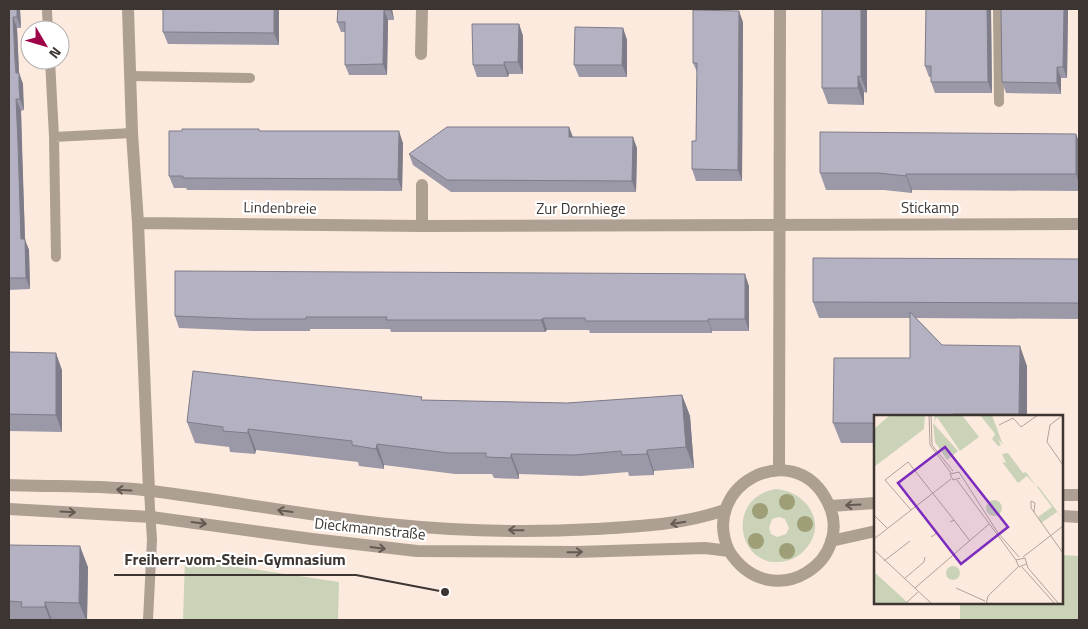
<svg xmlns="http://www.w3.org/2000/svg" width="1088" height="629" viewBox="0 0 1088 629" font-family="'Titillium Web',sans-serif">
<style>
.green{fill:#cad3b8;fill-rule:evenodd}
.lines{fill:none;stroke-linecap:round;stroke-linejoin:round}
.service{stroke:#ad9f92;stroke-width:10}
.minor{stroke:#ad9f92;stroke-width:12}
.tertiary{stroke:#ad9f92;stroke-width:12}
.tree{fill:#9e9e77}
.wall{fill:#9b98a8}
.shaded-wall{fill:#7e7c88}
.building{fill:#b4b1c3;stroke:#7e7c88}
.oneway{stroke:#645a53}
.labels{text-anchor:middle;stroke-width:4.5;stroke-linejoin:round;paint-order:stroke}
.street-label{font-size:15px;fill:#3c3531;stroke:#fff}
.inset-road{fill:none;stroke:#b0a299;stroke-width:1}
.view{fill:#7b2cbf;fill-opacity:0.15;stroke:#7b2cbf;stroke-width:2.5}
.inset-edge{fill:none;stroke:#3c3531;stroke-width:2.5}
.leader{fill:none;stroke:#3c3531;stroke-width:2}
.callout-dot{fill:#3c3531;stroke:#fff;stroke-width:2}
.callout-label{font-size:16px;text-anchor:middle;font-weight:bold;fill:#3c3531;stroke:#fff;stroke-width:4.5;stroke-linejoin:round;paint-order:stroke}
</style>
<rect width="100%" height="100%" fill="#fdeade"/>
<!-- green -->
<path class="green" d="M 776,489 C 805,491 827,521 808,546 C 802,554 795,559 786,561 C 738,572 723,498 776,489 ZM 779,517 L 785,519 L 789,528 L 786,534 L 777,537 L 771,534 L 769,528 L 772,519 Z
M 1062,555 L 1079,556 L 1079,620 L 960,620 L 960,603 L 1062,603 Z
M 185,559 L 339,582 L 338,620 L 183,620 Z"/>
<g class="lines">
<!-- service -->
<path class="service" d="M 998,9 L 999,102
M 47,11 L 48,30
M 50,60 L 54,137
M 130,76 L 250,78
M 56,257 L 54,137 L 132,133
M 148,620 L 152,540 L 149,491"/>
<!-- minor -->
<path class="minor" d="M 128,9 L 132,133 L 138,223 L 149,491
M 421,54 L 422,9
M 422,185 L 422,226 L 1079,224
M 138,223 L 422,226
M 779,470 L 780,9"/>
<!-- tertiary -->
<path class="tertiary" d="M 9,485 C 56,487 105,485 152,491 C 231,501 309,516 388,524 C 456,531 526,533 595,529 C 642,526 680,525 725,510
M 1062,495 L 1079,495
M 830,506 L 876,503
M 9,509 L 151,517 L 312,539 L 417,551 L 576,552 L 705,548 L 729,551 C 772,618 860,559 826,499 C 792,437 699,485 729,551
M 1062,516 L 1079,517
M 831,541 L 876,531"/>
</g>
<!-- trees -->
<g class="tree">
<circle cx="787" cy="502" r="8"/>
<circle cx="760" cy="511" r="8"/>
<circle cx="805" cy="524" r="8"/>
<circle cx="756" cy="541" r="8"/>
<circle cx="787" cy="551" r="8"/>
</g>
<!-- wall -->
<path class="wall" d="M 9,9 L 20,9 L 21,28 L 17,28 L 19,72 L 23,84 L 23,98 L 24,110 L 21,111 L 22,154 L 25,240 L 29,250 L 30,289 L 9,290 Z
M 279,9 L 279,45 L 168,44 L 163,32 Z
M 338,9 L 392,9 L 394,20 L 388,20 L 387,75 L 349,75 L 345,65 L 345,32 L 341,32 L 337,22 Z
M 867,9 L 867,93 L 864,92 L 864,105 L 828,104 L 822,88 Z
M 926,9 L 991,9 L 992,93 L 935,93 L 931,82 L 931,77 L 929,77 L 925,66 Z
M 1068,9 L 1067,78 L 1061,78 L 1061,94 L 1006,93 L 1002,82 Z
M 743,22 L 742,181 L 696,181 L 692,169 L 696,141 L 697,72 L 693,63 Z
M 519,24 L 523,36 L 523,74 L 509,74 L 508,77 L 477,77 L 473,65 Z
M 623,28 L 627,40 L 627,77 L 579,77 L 574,65 Z
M 569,127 L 573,137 L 637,148 L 636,192 L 451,192 L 413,165 L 409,154 Z
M 259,129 L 259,131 L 403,143 L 402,191 L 187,190 L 186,188 L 174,188 L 169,176 L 182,131 Z
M 1076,134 L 1079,142 L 1079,191 L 912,190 L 912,193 L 884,190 L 826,190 L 820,173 Z
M 1079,259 L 1079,319 L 916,318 L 942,345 L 1027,366 L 1027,416 L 876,416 L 876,443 L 841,443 L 833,423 L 910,358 L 910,318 L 819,318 L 813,302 Z
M 749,286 L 749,331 L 712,331 L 712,333 L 590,333 L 589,330 L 547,330 L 545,332 L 391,332 L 390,329 L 310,329 L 310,331 L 253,331 L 179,328 L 175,316 Z
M 9,352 L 62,370 L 62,432 L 9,431 Z
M 682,395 L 690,416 L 694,468 L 654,471 L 654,475 L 629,476 L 628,472 L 581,476 L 519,474 L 519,479 L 494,478 L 492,474 L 455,474 L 384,465 L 384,469 L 359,466 L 358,462 L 256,450 L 255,454 L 230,452 L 229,447 L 195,443 L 187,422 L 423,400 L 567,403 Z
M 9,545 L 88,567 L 87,620 L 9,620 Z"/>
<!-- shaded-wall -->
<path class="shaded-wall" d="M 17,9 L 20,9 L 21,28 L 17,17 Z
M 274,9 L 279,9 L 279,45 L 274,33 Z
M 390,9 L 392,9 L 394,20 Z
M 861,9 L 867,9 L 867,93 L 861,77 Z
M 987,9 L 991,9 L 992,93 L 988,82 Z
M 1064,9 L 1068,9 L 1067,78 L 1063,67 Z
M 384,10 L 388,20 L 387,75 L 383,64 Z
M 739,11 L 743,22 L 742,181 L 738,170 Z
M 13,17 L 17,28 L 19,74 L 23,84 L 24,110 L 20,99 L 16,73 Z
M 519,24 L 523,36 L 523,74 L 518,62 Z
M 623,28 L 627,40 L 627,77 L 622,65 Z
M 504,62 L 509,74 L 508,77 L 504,65 Z
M 1057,67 L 1061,78 L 1061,94 L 1057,83 Z
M 858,76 L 864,92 L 864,105 L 858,88 Z
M 16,99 L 21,111 L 25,240 L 29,250 L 30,289 L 26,278 L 21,239 Z
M 569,127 L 573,138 L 569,137 Z
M 399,131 L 403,143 L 402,191 L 398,179 Z
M 1076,134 L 1079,142 L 1079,184 L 1076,174 Z
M 633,137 L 637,148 L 636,192 L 632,181 Z
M 906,174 L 912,190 L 912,193 L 906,176 Z
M 745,274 L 749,286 L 749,331 L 745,319 Z
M 543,318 L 547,330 L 545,332 L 541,320 Z
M 708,319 L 712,331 L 712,333 L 708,321 Z
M 1020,346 L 1027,366 L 1027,416 L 1020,416 L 1019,414 Z
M 56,353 L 62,370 L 62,432 L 56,415 Z
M 682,395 L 690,416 L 694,468 L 686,447 Z
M 248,429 L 256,450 L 255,454 L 248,433 Z
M 377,444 L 384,465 L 384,469 L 376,449 Z
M 647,450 L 654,471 L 654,475 L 647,454 Z
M 511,454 L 519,474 L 519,479 L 511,458 Z
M 80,546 L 88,567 L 87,620 L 86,620 L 79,603 Z
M 45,602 L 52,620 L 50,620 L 45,607 Z"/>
<!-- building -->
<path class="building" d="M 9,9 L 17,9 L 17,17 L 13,17 L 15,61 L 16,73 L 19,73 L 19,86 L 20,99 L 16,99 L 18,143 L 21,239 L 25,239 L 26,278 L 9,278 Z
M 163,9 L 274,9 L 274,33 L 163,32 Z
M 338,9 L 390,9 L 390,10 L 384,10 L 383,64 L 345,65 L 345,22 L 337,22 Z
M 822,9 L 861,9 L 861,77 L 858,76 L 858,88 L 822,88 Z
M 926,9 L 987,9 L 988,82 L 931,82 L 931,66 L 925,66 Z
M 1001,9 L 1064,9 L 1063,67 L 1057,67 L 1057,83 L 1002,82 Z
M 693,10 L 739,11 L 738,170 L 692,169 L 692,141 L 696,141 L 697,63 L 693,63 Z
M 472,24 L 519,24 L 518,62 L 504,62 L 504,65 L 473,65 Z
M 575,27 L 623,28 L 622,65 L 574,65 Z
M 447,127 L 569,127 L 569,137 L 633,137 L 632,181 L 447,180 L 409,154 Z
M 182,129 L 259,129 L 259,131 L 399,131 L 398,179 L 183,178 L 183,176 L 169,176 L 169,131 L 182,131 Z
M 820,132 L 1076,134 L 1076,174 L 906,174 L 906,176 L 878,173 L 820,173 Z
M 813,258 L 1079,259 L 1079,303 L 813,302 Z
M 175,271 L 745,274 L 745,319 L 708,319 L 708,321 L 586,321 L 585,318 L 543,318 L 541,320 L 386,320 L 387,317 L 306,317 L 306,319 L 249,319 L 175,316 Z
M 910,312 L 942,345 L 1020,346 L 1019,414 L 953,414 L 953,416 L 876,416 L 876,423 L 833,423 L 834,358 L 910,358 Z
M 9,352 L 56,353 L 56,415 L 9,414 Z
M 193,371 L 422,397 L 421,400 L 567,403 L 682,395 L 686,447 L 647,450 L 647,454 L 622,455 L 621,451 L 574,455 L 511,454 L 511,458 L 486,457 L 486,453 L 448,453 L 377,444 L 376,449 L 352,445 L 352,441 L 248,429 L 248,433 L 223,431 L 223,427 L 187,422 Z
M 9,545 L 80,546 L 79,603 L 45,602 L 45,607 L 21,607 L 22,602 L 9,601 Z"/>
<!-- one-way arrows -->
<defs><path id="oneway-shaft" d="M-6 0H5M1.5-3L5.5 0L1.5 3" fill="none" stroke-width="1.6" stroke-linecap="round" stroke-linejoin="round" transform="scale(1.25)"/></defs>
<g class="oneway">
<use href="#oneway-shaft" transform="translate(124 490) rotate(-177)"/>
<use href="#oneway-shaft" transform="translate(853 505) rotate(177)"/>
<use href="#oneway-shaft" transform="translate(285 511) rotate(-172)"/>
<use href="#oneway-shaft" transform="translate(68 512) rotate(3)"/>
<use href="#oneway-shaft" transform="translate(199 523) rotate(7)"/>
<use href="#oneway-shaft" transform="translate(678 523) rotate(170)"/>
<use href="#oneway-shaft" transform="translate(516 530) rotate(-179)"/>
<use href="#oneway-shaft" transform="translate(378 548) rotate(7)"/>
<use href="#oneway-shaft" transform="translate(575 552) rotate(-1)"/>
</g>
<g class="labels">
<!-- street labels -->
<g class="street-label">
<text transform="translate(280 208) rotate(1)" y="5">Lindenbreie</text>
<text x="930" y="213">Stickamp</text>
<text x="581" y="214">Zur Dornhiege</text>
<text transform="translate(370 529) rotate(6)" y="5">Dieckmannstraße</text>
</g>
</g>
<!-- overview -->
<g transform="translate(874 415)">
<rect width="189" height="189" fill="#fdeade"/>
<path d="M 16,0 L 51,0 L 50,14 L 0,52 L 0,14 ZM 61,0 L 88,0 L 105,22 L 86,36 L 63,2 L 60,7 ZM 106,0 L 118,0 L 129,30 L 124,24 L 127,31 L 124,31 L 118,24 L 121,19 ZM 59,8 L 84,36 L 73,45 L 61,27 ZM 134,38 L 149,58 L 152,57 L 162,71 L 153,61 L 144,68 L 128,47 L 132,48 L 128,39 ZM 163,72 L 164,71 L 189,104 L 183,97 L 167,108 L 164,102 L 178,92 ZM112 93a8 8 0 1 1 16 0a8 8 0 1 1-16 0ZM72 158a7 7 0 1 1 14 0a7 7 0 1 1-14 0ZM 0,157 L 32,186 L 33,189 L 0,189 Z" fill="#cad3b8"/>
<path class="inset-road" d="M 55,0 L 56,30 L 77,58M 57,0 L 58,30 L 79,56M 189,0 L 176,10 L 173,27 L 189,50M 125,10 L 139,3 L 147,12 L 164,0M 86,63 L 79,65 L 76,59 L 85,57 L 124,118 L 145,142M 83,65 L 142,145M 42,91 L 63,118 L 57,122M 37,95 L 11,65 L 34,47 L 80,105 L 76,107M 160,97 L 161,88 L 157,86 L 157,93 L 189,138M 0,100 L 13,113M 80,105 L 96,126M 0,124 L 77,64M 0,135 L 58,189M 149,142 L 189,111M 10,146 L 36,126M 152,149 L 145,152 L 142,145 L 151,143 L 154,153 L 185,189M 148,152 L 181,189M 30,164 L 50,147 L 51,142M 41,173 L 115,109M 82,173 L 111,186M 32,188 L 44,177M 112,189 L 114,181 L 144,152"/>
<path class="view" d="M 71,32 L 134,112 L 87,149 L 24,68 Z"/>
<rect width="189" height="189" class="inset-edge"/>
</g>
<!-- callouts -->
<path class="leader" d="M445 592L356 575H114"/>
<circle class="callout-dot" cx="445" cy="592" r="5"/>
<g class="callout-label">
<text x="235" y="565">Freiherr-vom-Stein-Gymnasium</text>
</g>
<!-- border -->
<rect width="1088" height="629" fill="none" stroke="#3c3531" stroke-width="20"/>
<!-- north arrow -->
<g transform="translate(45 45) rotate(128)"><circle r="24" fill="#ffffff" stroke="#b1aead"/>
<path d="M0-4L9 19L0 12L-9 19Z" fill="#9f0347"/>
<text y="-8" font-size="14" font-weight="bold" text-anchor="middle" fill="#3c3531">N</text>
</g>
</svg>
